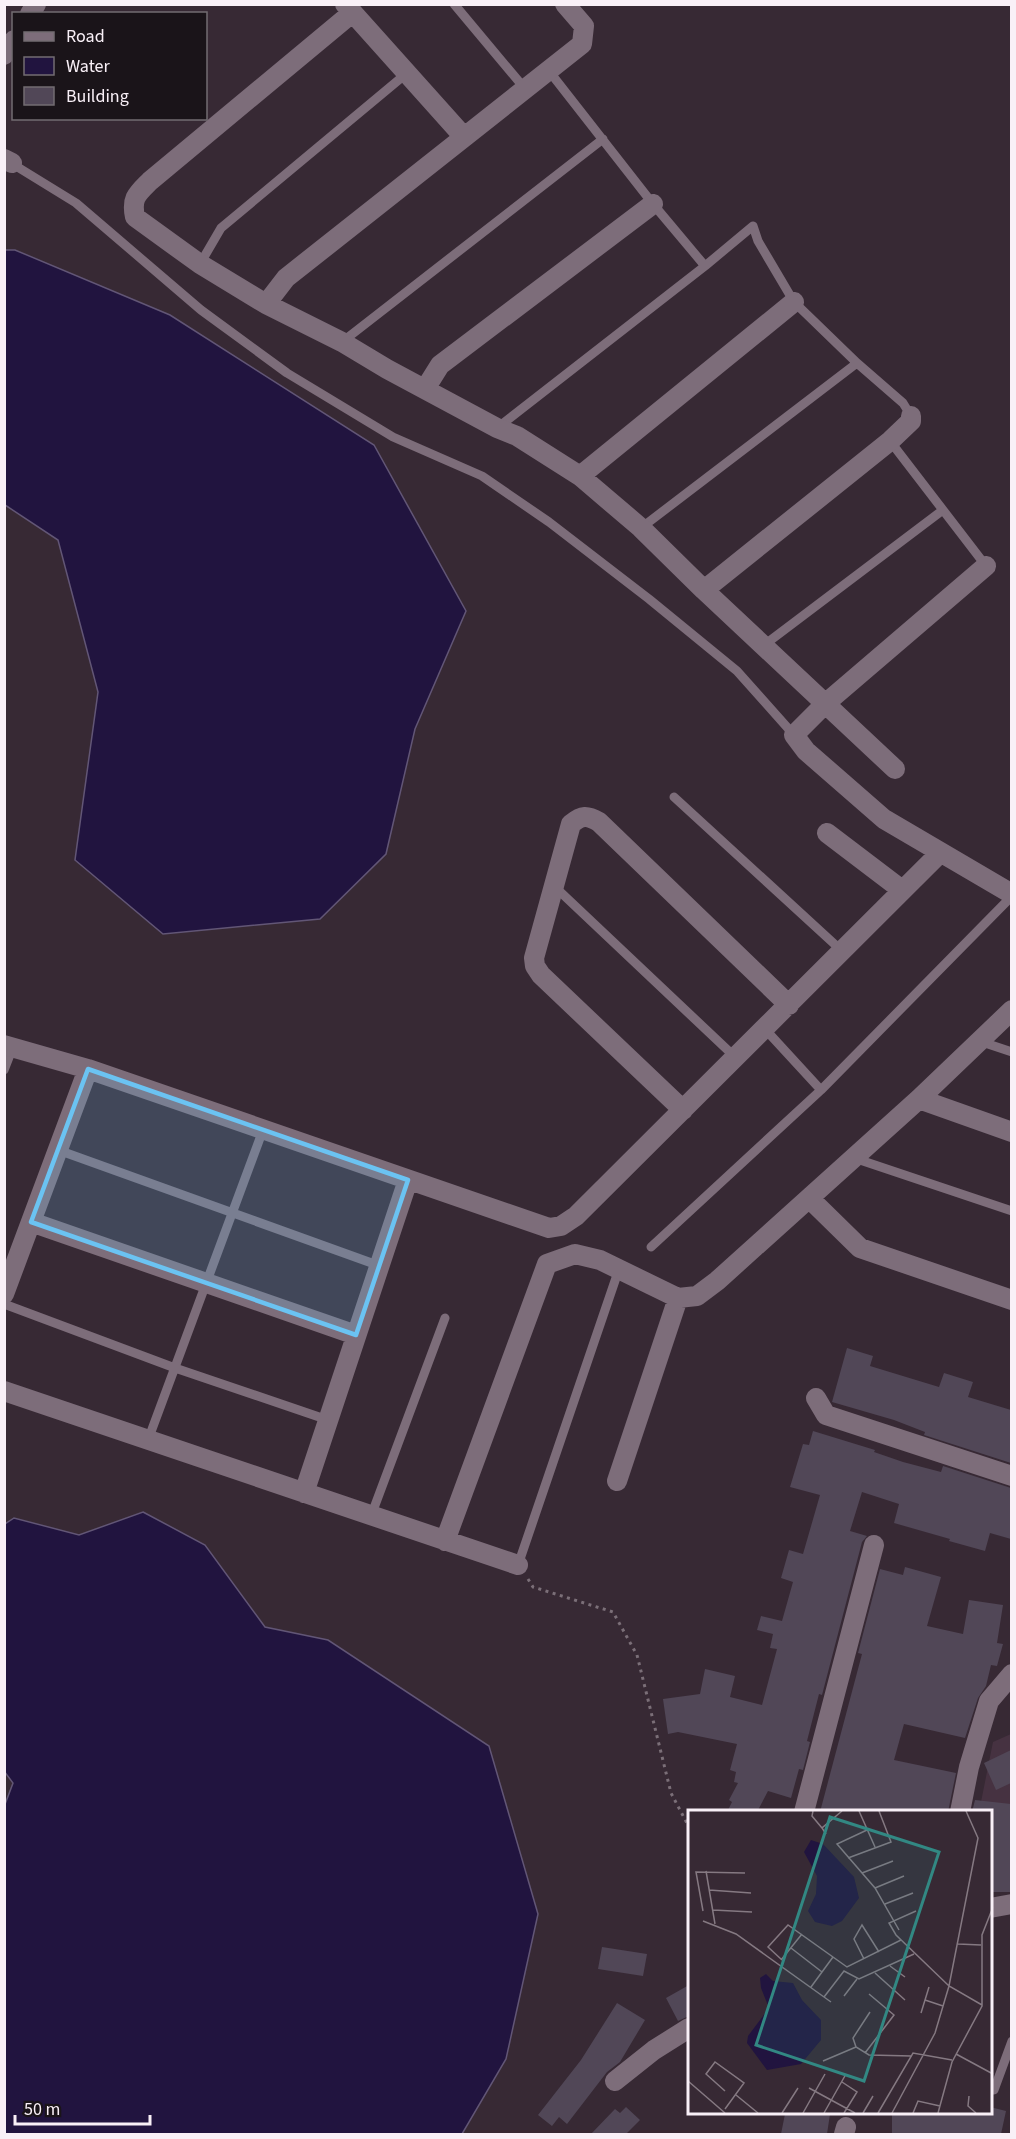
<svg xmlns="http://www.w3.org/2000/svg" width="1016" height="2139" viewBox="0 0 1016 2139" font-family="'Source Sans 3',sans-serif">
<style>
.built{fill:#463241}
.water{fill:#21143f;stroke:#625676;stroke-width:1.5}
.building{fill:#514757}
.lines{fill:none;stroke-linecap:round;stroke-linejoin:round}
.path{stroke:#7b6f78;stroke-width:3;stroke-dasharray:3 4.5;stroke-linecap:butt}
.lane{stroke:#7d6d7a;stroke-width:9}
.street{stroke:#7d6d7a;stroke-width:20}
.marked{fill:#6bc3f2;fill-opacity:0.2;stroke:#6bc3f2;stroke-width:4.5;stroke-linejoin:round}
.inset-road{fill:none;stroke:#857982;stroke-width:1.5}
.view{fill:#328883;fill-opacity:0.15;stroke:#328883;stroke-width:3}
.inset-edge{fill:none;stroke:#f9f0f7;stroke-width:3}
</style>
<rect width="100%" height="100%" fill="#372934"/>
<!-- built -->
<path class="built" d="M 1011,1734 L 1011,1891 L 991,1890 L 990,1812 L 979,1812 L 993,1742 Z"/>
<!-- water -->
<path class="water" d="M 5,250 L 15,250 L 170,315 L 374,445 L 466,611 L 415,729 L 386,854 L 320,919 L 163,934 L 75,860 L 98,692 L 58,540 L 5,505 Z
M 143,1512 L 205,1545 L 265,1627 L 328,1640 L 489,1746 L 538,1914 L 506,2059 L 462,2134 L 5,2134 L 4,1807 L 13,1783 L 4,1771 L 5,1524 L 14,1518 L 79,1535 Z"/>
<!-- building -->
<path class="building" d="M 847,1348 L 873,1356 L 870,1366 L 939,1387 L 944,1373 L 973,1382 L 968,1397 L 1011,1410 L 1011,1463 L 924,1435 L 925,1432 L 894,1420 L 832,1402 Z
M 813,1431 L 875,1450 L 874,1452 L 903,1462 L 941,1472 L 943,1466 L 1011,1488 L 1011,1539 L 990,1533 L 985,1551 L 949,1541 L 950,1539 L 894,1523 L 899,1504 L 862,1492 L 850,1531 L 867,1536 L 862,1542 L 822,1695 L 819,1694 L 807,1741 L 810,1742 L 803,1770 L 799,1769 L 791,1798 L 768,1791 L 757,1812 L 727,1812 L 732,1802 L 729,1800 L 738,1783 L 734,1782 L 736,1772 L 730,1770 L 737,1744 L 678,1732 L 668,1734 L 663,1699 L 700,1694 L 705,1669 L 735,1676 L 730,1697 L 762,1705 L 777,1649 L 770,1648 L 773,1634 L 757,1630 L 761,1616 L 782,1621 L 793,1582 L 781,1578 L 789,1550 L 803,1554 L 820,1495 L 790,1487 L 803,1444 L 809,1445 Z
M 905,1567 L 941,1577 L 927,1626 L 963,1634 L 969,1600 L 1003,1605 L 997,1643 L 1003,1644 L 997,1666 L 991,1665 L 986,1686 L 978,1698 L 965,1738 L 904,1724 L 894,1760 L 956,1773 L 948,1812 L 820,1812 L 862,1654 L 858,1653 L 880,1569 L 903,1575 Z
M 1011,1750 L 1011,1783 L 996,1790 L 984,1763 Z
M 975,1800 L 1011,1804 L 1011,1892 L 990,1892 L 990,1812 L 972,1812 Z
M 602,1947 L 647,1954 L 643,1976 L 598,1969 Z
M 689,1985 L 689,2016 L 678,2021 L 666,1998 Z
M 617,2003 L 645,2020 L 620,2062 L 607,2072 L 567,2124 L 559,2117 L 552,2126 L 538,2115 L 581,2060 Z
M 626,2107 L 640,2120 L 626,2134 L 591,2134 L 615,2109 L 620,2113 Z
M 990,2107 L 1006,2111 L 1001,2134 L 892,2134 L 892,2114 L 990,2114 Z
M 785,2114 L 830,2114 L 827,2134 L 781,2134 Z"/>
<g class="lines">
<!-- path -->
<path class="path" d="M 528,1579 L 533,1587 L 613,1612 L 637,1655 L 671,1793 L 689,1827"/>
<!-- lane -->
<path class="lane" d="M 454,4 L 526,90
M 549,71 L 653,204 L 705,266
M 11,163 L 76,203 L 201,310 L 287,373 L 393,437 L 482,476 L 549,522 L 649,599 L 737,671 L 794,735
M 200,264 L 221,228 L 407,73
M 342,342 L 603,139
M 497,428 L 705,266 L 753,226 L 758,241 L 794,302 L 857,363 L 903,403 L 911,416
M 890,441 L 986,566
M 641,528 L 857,363
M 763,646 L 943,510
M 674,797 L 842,951
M 554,886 L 735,1057
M 765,1029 L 821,1090
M 979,1041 L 1012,1052
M 4,1070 L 13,1047
M 58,1150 L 380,1266
M 854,1158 L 1012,1211
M 651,1247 L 821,1090 L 1012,896
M 4,1304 L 175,1368 L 328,1420
M 148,1440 L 263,1130
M 371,1516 L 445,1318
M 518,1565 L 619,1269
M 994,2090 L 1012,2041"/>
<!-- street -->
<path class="street" d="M 345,4 L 464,137
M 352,13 L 150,181 C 137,194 131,198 135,217 L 200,264 L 266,304 L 342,342 L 387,369 L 497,428 L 517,436 L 580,476 L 641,528 L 704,590 L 895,769
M 30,14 L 36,4
M 4,55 L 14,40
M 4,159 L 12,163
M 266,304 L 286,278 L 582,44 L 584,26 L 565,4
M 425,389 L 440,365 L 653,204
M 580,476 L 794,302
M 986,566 L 826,703 L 794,735 L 806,751 L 884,819 L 1012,894
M 704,590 L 890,441 L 911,421 L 911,416
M 827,833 L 902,890
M 4,1045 L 88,1069 L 549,1228 L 561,1226 L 576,1216 L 940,853
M 919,1099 L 1012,1132
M 683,1110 L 541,975 L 535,966 L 534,958 L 571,824 C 582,815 587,815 599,822 L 789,1005
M 809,1198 L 860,1248 L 1012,1300
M 31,1222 L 356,1335
M 4,1294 L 88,1069
M 4,1391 L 518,1565
M 816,1398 L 826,1415 L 1012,1476
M 617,1481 L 678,1298
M 304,1493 L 408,1180
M 445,1541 L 547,1264 L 575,1254 L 600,1260 L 678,1298 L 697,1296 L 717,1281 L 919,1099 L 1012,1010
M 804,1812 L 874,1545
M 960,1812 L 969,1767 L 989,1701 L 1012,1674
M 990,1908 L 1012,1904
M 615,2081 L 654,2050 L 689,2028
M 844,2134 L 846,2127"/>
</g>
<!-- marked area -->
<path class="marked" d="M 88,1069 L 408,1180 L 356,1335 L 31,1222 Z"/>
<!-- overview -->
<g transform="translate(688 1810)">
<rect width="304" height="304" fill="#372934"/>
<path d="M 123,30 L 135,34 L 166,67 L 171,88 L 154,111 L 144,116 L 127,112 L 120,101 L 128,84 L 129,66 L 116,42 ZM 78,164 L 85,171 L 105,173 L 114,190 L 133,210 L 133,230 L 113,254 L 79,260 L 59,233 L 60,226 L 81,198 L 73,178 L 72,168 Z" fill="#21143f"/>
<path class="inset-road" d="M 125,1 L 124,6 L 134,18M 171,1 L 187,37M 179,20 L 149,34 L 187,78 L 211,120M 138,24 L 134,18 L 154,1M 160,48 L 203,32 L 191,1M 18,61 L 27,114M 174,63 L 205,51M 187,78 L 216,66M 21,80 L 63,83M 197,94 L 225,83M 25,100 L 64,102M 15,101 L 8,62 L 57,63M 228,101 L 201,113 L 208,125 L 261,176 L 294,195M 15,111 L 48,124 L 143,192M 270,134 L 293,135M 103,138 L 134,162M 176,149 L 166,129 L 174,115 L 191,142M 93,150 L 114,124M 94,150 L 80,137 L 100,115 L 159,157 L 213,130M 202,156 L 217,167M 187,163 L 217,190M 123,177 L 145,147M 156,186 L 169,169M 136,187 L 156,161 L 171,169 L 226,144M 237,190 L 255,196M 182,202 L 165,228 L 168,237 L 181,245 L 224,246M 233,203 L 241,177M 177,243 L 206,205 L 181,184M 268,244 L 305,264M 135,251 L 168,237M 0,271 L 37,303M 154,272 L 169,282 L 156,303M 121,278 L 167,303M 48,285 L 70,303M 281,286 L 280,296 L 288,303M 37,299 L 56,273 L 27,252 L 18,264 L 37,281M 94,303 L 110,278M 115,303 L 137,264M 136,303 L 158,264M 175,303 L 185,286M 190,303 L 225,243 L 264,250M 204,303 L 247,223 L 261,176 L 290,28 L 278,1M 225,303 L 230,291 L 252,296M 250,303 L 264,252 L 294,196 L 294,125 L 305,97"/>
<path class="view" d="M 142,7 L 251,42 L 176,271 L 68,235 Z"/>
<rect width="304" height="304" class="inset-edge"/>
</g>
<!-- border -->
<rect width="1016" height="2139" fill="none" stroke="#f9f0f7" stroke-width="12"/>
<!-- legend -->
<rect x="12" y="12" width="195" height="108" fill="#1a1419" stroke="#736c72" stroke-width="1.5"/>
<rect x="24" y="32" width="30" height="9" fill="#7d6d7a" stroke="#736c72" stroke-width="1.5"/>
<text x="66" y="42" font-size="18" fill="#f9f0f7">Road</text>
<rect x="24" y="57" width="30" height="18" fill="#21143f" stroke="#736c72" stroke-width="1.5"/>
<text x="66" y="72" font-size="18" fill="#f9f0f7">Water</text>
<rect x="24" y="87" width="30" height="18" fill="#514757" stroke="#736c72" stroke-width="1.5"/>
<text x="66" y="102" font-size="18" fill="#f9f0f7">Building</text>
<!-- scale -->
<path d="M15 2115v9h135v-9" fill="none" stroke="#f9f0f7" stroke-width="3"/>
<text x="24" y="2115" font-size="18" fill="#f9f0f7" stroke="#1a1419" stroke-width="4.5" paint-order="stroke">50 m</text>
</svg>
